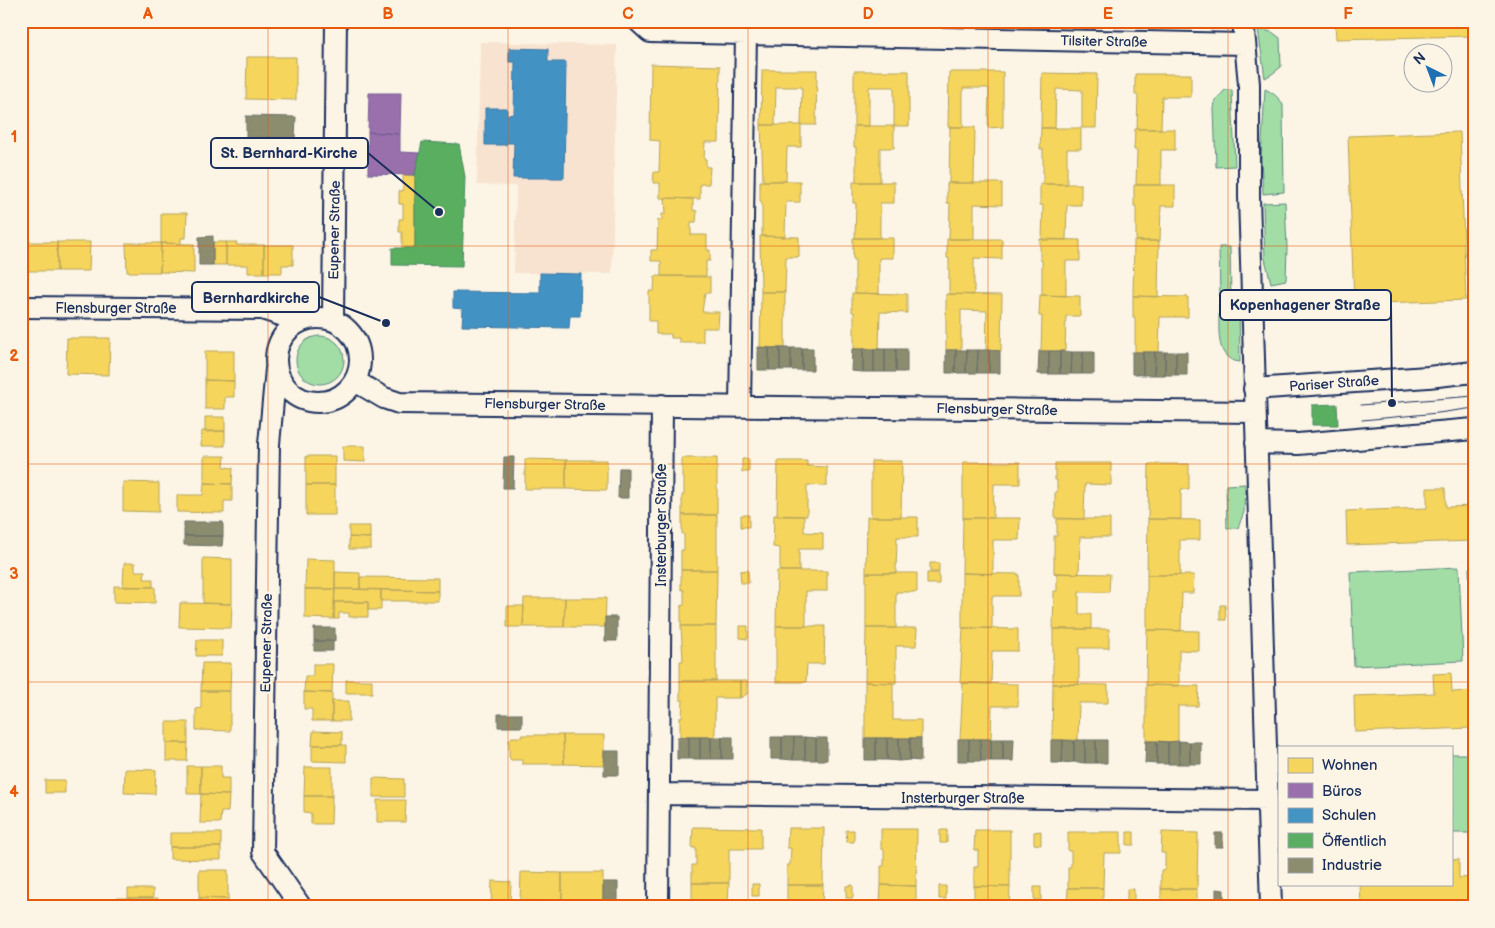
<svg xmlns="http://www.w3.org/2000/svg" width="1495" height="928" viewBox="0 0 1495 928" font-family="'Balsamiq Sans',sans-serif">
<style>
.built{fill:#f8e3d1}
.green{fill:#a1dda5;stroke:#5e8682}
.homes{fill:#f6d55c;stroke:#b4a35d}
.offices{fill:#9970ab;stroke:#735c94}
.schools{fill:#4393c3;stroke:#3775a5}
.public{fill:#5aae61;stroke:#478860}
.industry{fill:#8c8c6e;stroke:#6a7069}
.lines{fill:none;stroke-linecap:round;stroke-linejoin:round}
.street-casing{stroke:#1b2f5e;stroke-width:24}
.street{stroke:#fcf5e5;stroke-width:20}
.tram{stroke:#1b2f5e;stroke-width:1}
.grid{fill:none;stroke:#e8590c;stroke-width:1;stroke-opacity:0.55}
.labels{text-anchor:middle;stroke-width:5;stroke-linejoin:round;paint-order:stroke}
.street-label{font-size:14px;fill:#1b2f5e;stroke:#fcf5e5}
.leader{fill:none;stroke:#1b2f5e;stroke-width:2}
.callout-dot{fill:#1b2f5e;stroke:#fcf5e5;stroke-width:2}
.callout{fill:#fcf5e5;stroke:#1b2f5e;stroke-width:2}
.callout-label{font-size:15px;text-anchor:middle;font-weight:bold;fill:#1b2f5e}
.neatline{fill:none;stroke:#e8590c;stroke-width:2}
.grid-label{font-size:16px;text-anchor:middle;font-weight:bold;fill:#e8590c}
</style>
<rect width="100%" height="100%" fill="#fcf5e5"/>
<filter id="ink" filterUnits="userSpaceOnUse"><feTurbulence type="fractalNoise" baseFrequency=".02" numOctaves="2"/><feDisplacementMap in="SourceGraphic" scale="10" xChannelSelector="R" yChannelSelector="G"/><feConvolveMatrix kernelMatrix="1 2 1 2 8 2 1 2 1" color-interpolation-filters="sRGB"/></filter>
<g filter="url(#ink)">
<!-- built -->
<path class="built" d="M 480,42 L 617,45 L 612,274 L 514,273 L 516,186 L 477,185 Z"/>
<!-- green -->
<path class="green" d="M 1258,29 L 1272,32 L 1280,38 L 1281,67 L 1272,74 L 1265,78 Z
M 1265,89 C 1273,93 1279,97 1283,105 L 1284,192 L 1263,194 L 1261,159 Z
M 1225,90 L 1232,90 L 1235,166 L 1216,167 L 1214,109 L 1215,101 Z
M 1285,202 L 1287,247 L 1286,280 L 1271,283 L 1265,259 L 1263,203 Z
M 1219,247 L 1230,247 L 1231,298 L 1220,299 Z
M 1219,305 L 1239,305 L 1240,362 C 1213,360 1220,325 1219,305 Z
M296 360a24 24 0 1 1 48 0a24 24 0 1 1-48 0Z
M 1245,484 L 1244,512 L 1238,528 L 1227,528 L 1226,485 Z
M 1459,567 L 1463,661 L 1354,666 L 1350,572 Z
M 1474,567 L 1474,661 L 1473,661 L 1469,568 Z
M 1451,754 L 1474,754 L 1474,833 L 1451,833 Z"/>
<!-- homes -->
<path class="homes" d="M 1335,21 L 1474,21 L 1474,36 L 1336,39 Z
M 247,57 L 296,57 L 296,100 L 246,99 Z
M 651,64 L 720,66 L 719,142 L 705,142 L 704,159 L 706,159 L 706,167 L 710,167 L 709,184 L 700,184 L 700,199 L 660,198 L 660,183 L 653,183 L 654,172 L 659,172 L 660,141 L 650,140 Z
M 762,70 L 817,70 L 816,125 L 801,125 L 802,87 L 776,87 L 775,125 L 761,125 Z
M 854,71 L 909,71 L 909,126 L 894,126 L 894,87 L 869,87 L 869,126 L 854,126 Z
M 949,72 L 1003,72 L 1003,127 L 988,128 L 989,88 L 963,88 L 963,127 L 948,127 Z
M 1042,73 L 1097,74 L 1096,128 L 1082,128 L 1082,90 L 1056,89 L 1055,128 L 1041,128 Z
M 1135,74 L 1191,74 L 1191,97 L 1162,97 L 1161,129 L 1137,129 L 1138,95 L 1135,95 Z
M 761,125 L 801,125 L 801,147 L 787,147 L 786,181 L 763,181 Z
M 854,126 L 894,126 L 894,148 L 880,148 L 880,182 L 856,182 L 856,147 L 854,147 Z
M 950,127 L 975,127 L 974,183 L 949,183 Z
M 1041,128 L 1081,128 L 1081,149 L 1067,149 L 1067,184 L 1043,184 L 1043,149 L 1040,149 Z
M 1135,129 L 1175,129 L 1175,150 L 1161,150 L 1161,185 L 1136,185 L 1137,150 L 1134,150 Z
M 1460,132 L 1466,300 L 1354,304 L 1348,136 Z
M 403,175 L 415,175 L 415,248 L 402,248 L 402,232 L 399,232 L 399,219 L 403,219 L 403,204 L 399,204 L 399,191 L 403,191 Z
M 760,181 L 800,181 L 800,202 L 786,202 L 785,237 L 762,236 L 762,202 L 760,201 Z
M 853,182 L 894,182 L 894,203 L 880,203 L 880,238 L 855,238 L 856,203 L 853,203 Z
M 947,183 L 1002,183 L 1002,205 L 974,204 L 974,239 L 949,239 L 950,203 L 947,203 Z
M 1040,184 L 1081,184 L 1081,205 L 1067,205 L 1066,240 L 1042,240 L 1043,205 L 1040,205 Z
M 1134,185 L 1175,185 L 1175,206 L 1161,206 L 1160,241 L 1136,241 L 1136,206 L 1134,206 Z
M 665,198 L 693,199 L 693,210 L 697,211 L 696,222 L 691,222 L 691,235 L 707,235 L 707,250 L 710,250 L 710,261 L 706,261 L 706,276 L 661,276 L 661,261 L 651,261 L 651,250 L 657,250 L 658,220 L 662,220 L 662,214 L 666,214 Z
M 161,213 L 187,213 L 186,238 L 181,238 L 181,244 L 161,243 Z
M 760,236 L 799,237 L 799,257 L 786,257 L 785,292 L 761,292 Z
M 853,238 L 893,238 L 893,258 L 879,258 L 879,294 L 855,293 L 855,259 L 853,259 Z
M 947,239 L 1002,239 L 1002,259 L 974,258 L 974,295 L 949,294 L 949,258 L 947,258 Z
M 1040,239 L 1080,240 L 1080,261 L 1066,261 L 1066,296 L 1042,295 L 1042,260 L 1040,260 Z
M 1134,241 L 1159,241 L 1158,297 L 1133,296 Z
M 23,242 L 57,242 L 57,271 L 22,271 Z
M 57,242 L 90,242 L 89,271 L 57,271 Z
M 213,242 L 226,242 L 226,265 L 213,265 Z
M 226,242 L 237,242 L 236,245 L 264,245 L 264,273 L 248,273 L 248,265 L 226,265 Z
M 126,243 L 161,243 L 160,272 L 127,272 Z
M 161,243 L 194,244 L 194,273 L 160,272 Z
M 264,245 L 293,245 L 293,265 L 282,265 L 282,273 L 264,273 Z
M 655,276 L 710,277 L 710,293 L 705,293 L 702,312 L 719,312 L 718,328 L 703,328 L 703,342 L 679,342 L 679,338 L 671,338 L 671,334 L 656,334 L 656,321 L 649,321 L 649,291 L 654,291 Z
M 761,292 L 785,292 L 785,348 L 760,347 Z
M 852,293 L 907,294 L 907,313 L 880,312 L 879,349 L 854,349 L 854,312 L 852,312 Z
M 946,294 L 1002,295 L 1001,351 L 986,351 L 987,311 L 961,310 L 961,350 L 946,350 Z
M 1040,295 L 1080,296 L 1080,316 L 1066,316 L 1065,351 L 1041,351 L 1042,316 L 1039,316 Z
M 1133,296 L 1188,297 L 1188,317 L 1160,317 L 1159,352 L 1135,352 L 1135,317 L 1133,317 Z
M 67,338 L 110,338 L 109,375 L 66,374 Z
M 205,351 L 234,351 L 234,381 L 205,380 Z
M 205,380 L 234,381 L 234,397 L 225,397 L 225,409 L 205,409 Z
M 205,417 L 225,417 L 225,431 L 205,432 Z
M 202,431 L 225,431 L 225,446 L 201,446 Z
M 343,446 L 365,446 L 365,462 L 343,461 Z
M 204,456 L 225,456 L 224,467 L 233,468 L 232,484 L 204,483 Z
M 306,456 L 335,456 L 335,485 L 306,485 Z
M 682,458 L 717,458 L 717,515 L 682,515 L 682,495 L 684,495 L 684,478 L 682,478 Z
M 525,459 L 566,460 L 566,489 L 525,489 Z
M 742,459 L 749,459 L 749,472 L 742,472 Z
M 566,460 L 607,460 L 607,490 L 566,489 Z
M 778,461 L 807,461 L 807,466 L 827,467 L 827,486 L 807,485 L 807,516 L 777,516 Z
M 871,461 L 902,461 L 901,517 L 871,517 Z
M 963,462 L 1020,462 L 1020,484 L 994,484 L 993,518 L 963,518 Z
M 1055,463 L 1111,463 L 1111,485 L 1085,484 L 1084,519 L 1055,518 L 1055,493 L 1057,492 L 1057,480 L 1055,480 Z
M 1149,464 L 1189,464 L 1189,489 L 1181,489 L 1181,519 L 1148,519 Z
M 123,482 L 159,483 L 159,512 L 123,511 Z
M 204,483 L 232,484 L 232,501 L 224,501 L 224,513 L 177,512 L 177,495 L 203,495 Z
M 306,485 L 335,485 L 335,515 L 306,515 Z
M 1427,488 L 1445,488 L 1446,507 L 1474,506 L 1474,541 L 1347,545 L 1346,511 L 1427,508 Z
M 682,515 L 717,515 L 717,570 L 681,570 L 681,550 L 684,550 L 684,534 L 682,534 Z
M 741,515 L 749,515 L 749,527 L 741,527 Z
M 774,515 L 804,516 L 804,532 L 823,533 L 823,549 L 799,549 L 799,571 L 780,571 L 780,548 L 773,547 Z
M 867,517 L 918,517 L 918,537 L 897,537 L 896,573 L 866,573 Z
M 963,518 L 1020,518 L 1019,540 L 993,540 L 993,574 L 962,573 Z
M 1057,519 L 1110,519 L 1110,537 L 1080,537 L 1079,574 L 1054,573 L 1054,536 L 1057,536 Z
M 1148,519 L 1200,520 L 1200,540 L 1180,540 L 1180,575 L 1147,575 Z
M 349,526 L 370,526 L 370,538 L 349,537 Z
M 349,537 L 371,538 L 371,549 L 349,549 Z
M 203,558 L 232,559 L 232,604 L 203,603 Z
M 306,559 L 335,560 L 335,589 L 305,589 Z
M 124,563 L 135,563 L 135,571 L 145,571 L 144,579 L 153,579 L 153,587 L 123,587 Z
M 930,563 L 939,563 L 939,572 L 930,572 Z
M 681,570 L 717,570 L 716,626 L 681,626 L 681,606 L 684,605 L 684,590 L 681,589 Z
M 748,570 L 749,583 L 741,583 L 740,571 Z
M 777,571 L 827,571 L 827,591 L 806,591 L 806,626 L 776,626 Z
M 335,572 L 360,573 L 360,589 L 335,589 Z
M 866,573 L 917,573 L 917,592 L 896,592 L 896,628 L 866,628 Z
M 927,573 L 939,573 L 939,584 L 927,584 Z
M 962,573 L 1019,574 L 1019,596 L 992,596 L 992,628 L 962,628 Z
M 1054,573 L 1110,574 L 1109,592 L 1079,592 L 1079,614 L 1091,614 L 1091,629 L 1053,629 L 1054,591 L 1057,591 L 1057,575 Z
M 1147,575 L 1194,575 L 1193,593 L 1182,593 L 1181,631 L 1147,630 Z
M 360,577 L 438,578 L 438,591 L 360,589 Z
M 114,586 L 155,587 L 155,603 L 114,602 Z
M 305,589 L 335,589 L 334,619 L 305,618 Z
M 335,589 L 381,590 L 381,610 L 368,610 L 368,602 L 334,602 Z
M 381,590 L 438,591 L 438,601 L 381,601 Z
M 524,598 L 565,598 L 564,627 L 523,627 Z
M 565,598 L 606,598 L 605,627 L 564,627 Z
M 334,602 L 368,602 L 368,617 L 349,617 L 349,613 L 339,613 L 339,619 L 334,619 Z
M 180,603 L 232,604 L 231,628 L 179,627 Z
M 1220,605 L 1225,605 L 1226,620 L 1220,620 Z
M 507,606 L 524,606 L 523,627 L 507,627 Z
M 681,626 L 716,626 L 716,681 L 680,681 L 680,661 L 683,661 Z
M 740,626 L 748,626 L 748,639 L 740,638 Z
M 776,626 L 825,626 L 824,664 L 807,664 L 806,682 L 776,682 Z
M 866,628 L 917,628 L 916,646 L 896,646 L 896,683 L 865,682 Z
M 963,628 L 1018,629 L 1018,651 L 992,651 L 991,684 L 960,683 Z
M 1053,629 L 1109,629 L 1109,648 L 1079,648 L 1079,684 L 1053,684 Z
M 1147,630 L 1199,631 L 1199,651 L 1179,650 L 1179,686 L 1146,685 Z
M 197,640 L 222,640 L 222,656 L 196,656 Z
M 202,663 L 231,663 L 230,691 L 201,691 Z
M 313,664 L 333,664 L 332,693 L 304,692 L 305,676 L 313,676 Z
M 1451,673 L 1452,692 L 1474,691 L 1474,728 L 1355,732 L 1354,696 L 1434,693 L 1433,674 Z
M 346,680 L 372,680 L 372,693 L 346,693 Z
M 680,681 L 740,681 L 740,698 L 715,698 L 715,737 L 680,737 L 680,717 L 682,717 L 683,700 L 680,700 Z
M 740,681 L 747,681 L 747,694 L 740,698 Z
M 865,682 L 893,683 L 893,720 L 921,720 L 921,738 L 865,738 Z
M 963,683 L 1018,684 L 1018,706 L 992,706 L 991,739 L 960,739 Z
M 1053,684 L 1108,685 L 1108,703 L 1079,703 L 1078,740 L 1052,740 Z
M 1146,685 L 1199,686 L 1198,706 L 1178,706 L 1178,742 L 1146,741 Z
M 201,691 L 230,691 L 230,731 L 196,730 L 196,709 L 201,708 Z
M 304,692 L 332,693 L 332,721 L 312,721 L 312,709 L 304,709 Z
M 332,701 L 349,701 L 349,721 L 332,721 Z
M 166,722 L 188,722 L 188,743 L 166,743 Z
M 313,731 L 342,732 L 342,745 L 312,745 Z
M 522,735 L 563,735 L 564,764 L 522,764 L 522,760 L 511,760 L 509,757 L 509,740 L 512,737 L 522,737 Z
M 563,735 L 604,735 L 604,765 L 564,764 Z
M 166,743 L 188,743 L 187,761 L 166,761 Z
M 312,745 L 346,745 L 346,762 L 312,761 Z
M 187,766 L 201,766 L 201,794 L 187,794 Z
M 201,766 L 221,766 L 221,778 L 229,778 L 229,795 L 201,794 Z
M 305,767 L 332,767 L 332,796 L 304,796 Z
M 125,769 L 156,770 L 155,794 L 124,793 Z
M 373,778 L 404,779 L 404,797 L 373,797 Z
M 45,780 L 65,780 L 65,793 L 45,793 Z
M 201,794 L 229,795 L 228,812 L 221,812 L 220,823 L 200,823 Z
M 304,796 L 332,796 L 331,824 L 311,824 L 311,813 L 304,812 Z
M 377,800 L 406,800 L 405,822 L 377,822 Z
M 693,827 L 761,828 L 761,849 L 729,849 L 729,883 L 692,883 L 692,865 L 696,865 L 696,848 L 692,848 Z
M 788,828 L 824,828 L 823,885 L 787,885 L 787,865 L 790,865 L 791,848 L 787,848 Z
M 881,829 L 917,829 L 916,886 L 881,885 L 881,866 L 884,866 L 884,849 L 881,849 Z
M 846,830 L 854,830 L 854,842 L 847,842 Z
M 940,830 L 947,830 L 947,843 L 940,843 Z
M 975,830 L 1010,830 L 1010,887 L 974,886 L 974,867 L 978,867 L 978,850 L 974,850 Z
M 1041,831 L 1041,845 L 1034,844 L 1034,832 Z
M 1068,832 L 1121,832 L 1121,853 L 1104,853 L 1103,888 L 1068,888 L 1068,867 L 1071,867 L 1071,851 L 1068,851 Z
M 1127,832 L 1134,832 L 1134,845 L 1127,845 Z
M 1162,832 L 1198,833 L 1197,889 L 1161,889 L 1161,870 L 1165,870 L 1165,853 L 1161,853 Z
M 170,833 L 221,833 L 221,847 L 170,847 Z
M 170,847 L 221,847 L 221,860 L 170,859 Z
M 1459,859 L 1459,878 L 1474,877 L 1474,907 L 1361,907 L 1360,884 L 1451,884 L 1451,860 Z
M 199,870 L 228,870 L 228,899 L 199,898 Z
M 521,872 L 562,873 L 562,902 L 520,901 Z
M 562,873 L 603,873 L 603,902 L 562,902 Z
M 492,881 L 511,882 L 510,906 L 491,905 Z
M 692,883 L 729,883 L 728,907 L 695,907 L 695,903 L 692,903 Z
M 752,884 L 759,884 L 759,896 L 752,896 Z
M 787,885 L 823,885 L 822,907 L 790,907 L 790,904 L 787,904 Z
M 853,885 L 853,898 L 846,898 L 846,886 Z
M 881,885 L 916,886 L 916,907 L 884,907 L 884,905 L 880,905 Z
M 939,886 L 946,886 L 946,899 L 939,899 Z
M 974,886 L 1010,887 L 1009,907 L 974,906 Z
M 1034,887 L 1041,887 L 1041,900 L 1034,900 Z
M 1068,888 L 1103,888 L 1103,907 L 1067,907 Z
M 128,889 L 153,889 L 153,898 L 128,898 Z
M 1127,889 L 1134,889 L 1134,902 L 1127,902 Z
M 1161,889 L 1197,889 L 1197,907 L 1161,907 Z
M 116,898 L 158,898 L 158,907 L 116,907 Z
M 199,898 L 228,899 L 228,907 L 199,907 Z
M 379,903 L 407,903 L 407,907 L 379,907 Z"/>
<!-- offices -->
<path class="offices" d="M 369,93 L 401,93 L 400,134 L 368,132 Z
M 368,132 L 400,134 L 400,152 L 420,153 L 415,175 L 368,174 Z"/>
<!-- schools -->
<path class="schools" d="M 509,48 L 548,49 L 548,62 L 566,62 L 564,178 L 513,178 L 514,143 L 506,143 L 506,145 L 485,145 L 485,108 L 507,108 L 507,115 L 514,114 L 515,62 L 509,62 Z
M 540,273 L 581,274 L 580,316 L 570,316 L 569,328 L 462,326 L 463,309 L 453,308 L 453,292 L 540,293 Z"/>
<!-- public -->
<path class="public" d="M 422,142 L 459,144 L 465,177 L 462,266 L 392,265 L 392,248 L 415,248 L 415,175 Z
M 1337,404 L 1338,425 L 1312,425 L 1312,405 Z"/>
<!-- industry -->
<path class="industry" d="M 246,116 L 296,117 L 295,138 L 246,137 Z
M 213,236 L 213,265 L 199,265 L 199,237 Z
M 758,347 L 769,348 L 769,370 L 758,370 Z
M 769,348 L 780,348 L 780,370 L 769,370 Z
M 780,348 L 791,348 L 791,370 L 780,370 Z
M 791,348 L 802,348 L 802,370 L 791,370 Z
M 802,348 L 813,348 L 813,370 L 802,370 Z
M 852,349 L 863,349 L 863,372 L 851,371 Z
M 863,349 L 874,349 L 874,372 L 863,372 Z
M 874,349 L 885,349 L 885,372 L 874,372 Z
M 885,349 L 896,349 L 896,372 L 885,372 Z
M 896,349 L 907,349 L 907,372 L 896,372 Z
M 946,350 L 956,350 L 955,373 L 946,373 Z
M 956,350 L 967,350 L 966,373 L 955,373 Z
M 967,350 L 978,350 L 977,373 L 966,373 Z
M 978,350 L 989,350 L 989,373 L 977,373 Z
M 989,350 L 1000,351 L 1000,373 L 989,373 Z
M 1039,351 L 1049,351 L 1049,374 L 1038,374 Z
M 1049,351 L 1060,351 L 1060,374 L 1049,374 Z
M 1060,351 L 1072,352 L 1071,374 L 1060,374 Z
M 1072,352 L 1083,352 L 1082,374 L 1071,374 Z
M 1083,352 L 1094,352 L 1094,374 L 1082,374 Z
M 1132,352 L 1143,352 L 1143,375 L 1132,374 Z
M 1143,352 L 1155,352 L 1154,375 L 1143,375 Z
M 1155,352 L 1165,352 L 1165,375 L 1154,375 Z
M 1165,352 L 1176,352 L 1176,375 L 1165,375 Z
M 1176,352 L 1187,352 L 1187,375 L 1176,375 Z
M 504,457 L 514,457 L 513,488 L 503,488 Z
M 619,468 L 628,468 L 628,498 L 618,498 Z
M 184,522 L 223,522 L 223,536 L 184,536 Z
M 184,536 L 223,536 L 222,546 L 184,545 Z
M 605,617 L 617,617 L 617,641 L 605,641 Z
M 314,628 L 335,628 L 335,641 L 314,641 Z
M 314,641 L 333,641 L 333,651 L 314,651 Z
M 498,714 L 522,714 L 522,727 L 498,727 Z
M 677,737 L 689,737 L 689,759 L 677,759 Z
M 689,737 L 700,737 L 700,759 L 689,759 Z
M 700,737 L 711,737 L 711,759 L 700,759 Z
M 711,737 L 722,737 L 722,759 L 711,759 Z
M 722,737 L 733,737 L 733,759 L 722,759 Z
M 771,737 L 782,737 L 782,759 L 771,759 Z
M 782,737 L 794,737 L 793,760 L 782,759 Z
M 794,737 L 805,737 L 805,760 L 793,760 Z
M 805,737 L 816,738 L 816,760 L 805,760 Z
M 816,738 L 827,738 L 827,760 L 816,760 Z
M 865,738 L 876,738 L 876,760 L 865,760 Z
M 876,738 L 887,738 L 887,760 L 876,760 Z
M 887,738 L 899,738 L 899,761 L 887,760 Z
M 899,738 L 910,738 L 910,760 L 899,761 Z
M 910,738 L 921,738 L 921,761 L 910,760 Z
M 958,739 L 969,739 L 969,761 L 958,761 Z
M 969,739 L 980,739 L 981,761 L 969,761 Z
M 980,739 L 991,739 L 991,761 L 981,761 Z
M 991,739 L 1003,739 L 1003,761 L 991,761 Z
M 1003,739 L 1014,739 L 1013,761 L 1003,761 Z
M 1051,740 L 1063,740 L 1062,763 L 1051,763 Z
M 1063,740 L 1074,741 L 1074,762 L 1062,763 Z
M 1078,740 L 1085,740 L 1085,763 L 1074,762 L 1074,741 Z
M 1085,740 L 1096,740 L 1096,763 L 1085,763 Z
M 1096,740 L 1107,740 L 1107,763 L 1096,763 Z
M 1146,741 L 1157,741 L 1157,764 L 1145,763 Z
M 1157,741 L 1168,742 L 1168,764 L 1157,764 Z
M 1179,741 L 1190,742 L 1190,764 L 1179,764 Z
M 1179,741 L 1179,764 L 1168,764 L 1168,742 Z
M 1190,742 L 1201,742 L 1201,764 L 1190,764 Z
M 604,751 L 619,751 L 619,775 L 604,775 Z
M 1215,833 L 1223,833 L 1223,847 L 1215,847 Z
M 603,882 L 618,882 L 618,907 L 603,907 Z
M 1216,889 L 1224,890 L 1224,903 L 1216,903 Z"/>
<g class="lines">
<!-- street casing -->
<g class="street-casing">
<path id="street" d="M 638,21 L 650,32 L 1244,44
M 1243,21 L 1249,84 L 1249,197 L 1271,907
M 21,307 L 262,309 L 299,321
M276 360a42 42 0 1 1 84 0a42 42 0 1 1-84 0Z
M 333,319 L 336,21
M 276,369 L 269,444 L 263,852 L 301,907
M 355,381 L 384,398 L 399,403 L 1255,412
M 1254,389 L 1428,377 L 1474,372
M 740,406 L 746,34
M 1256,443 L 1298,444 L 1474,429
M 659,794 L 1268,800
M 658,907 L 662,405"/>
</g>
<!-- street -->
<use href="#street" class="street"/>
<!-- tram -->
<path class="tram" d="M 1361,405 L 1474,396
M 1362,420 L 1438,413 L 1474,408"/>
</g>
</g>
<!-- grid -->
<path class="grid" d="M 268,21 L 268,907M 508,21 L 508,907M 748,21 L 748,907M 988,21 L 988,907M 1228,21 L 1228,907M 21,246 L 1474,246M 21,464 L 1474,464M 21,682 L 1474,682"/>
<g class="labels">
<!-- street labels -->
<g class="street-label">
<text transform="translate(1104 41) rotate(1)" y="5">Tilsiter Straße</text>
<text transform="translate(334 230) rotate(-89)" y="5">Eupener Straße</text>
<text x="116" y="313">Flensburger Straße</text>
<text transform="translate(1334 383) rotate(-4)" y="5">Pariser Straße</text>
<text transform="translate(545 404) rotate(1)" y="5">Flensburger Straße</text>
<text transform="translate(997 409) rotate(1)" y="5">Flensburger Straße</text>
<text transform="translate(661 525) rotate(-90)" y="5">Insterburger Straße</text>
<text transform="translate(266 643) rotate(-89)" y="5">Eupener Straße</text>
<text x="963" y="803">Insterburger Straße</text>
</g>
</g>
<!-- callouts -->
<path class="leader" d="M439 212L368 153M386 323L319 297M1392 403L1391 305"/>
<g class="callout-dot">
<circle cx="439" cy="212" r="5"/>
<circle cx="386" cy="323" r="5"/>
<circle cx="1392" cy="403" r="5"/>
</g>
<g class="callout">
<rect x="211" y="138" width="157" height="30" rx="5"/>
<rect x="192" y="282" width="127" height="30" rx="5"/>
<rect x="1220" y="290" width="171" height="30" rx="5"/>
</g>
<g class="callout-label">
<text x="289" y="158">St. Bernhard-Kirche</text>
<text x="256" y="303">Bernhardkirche</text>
<text x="1305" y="310">Kopenhagener Straße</text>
</g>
<!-- margin -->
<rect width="1495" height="928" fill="none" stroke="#fcf5e5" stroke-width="55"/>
<!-- legend -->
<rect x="1278" y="746" width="175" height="140" fill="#fcf5e5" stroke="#a2a6af"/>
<rect x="1288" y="758" width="25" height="15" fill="#f6d55c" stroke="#a2a6af"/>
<text x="1322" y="770" font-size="15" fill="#1b2f5e">Wohnen</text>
<rect x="1288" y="783" width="25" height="15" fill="#9970ab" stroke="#a2a6af"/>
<text x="1322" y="796" font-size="15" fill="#1b2f5e">Büros</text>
<rect x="1288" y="808" width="25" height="15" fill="#4393c3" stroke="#a2a6af"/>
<text x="1322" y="820" font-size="15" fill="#1b2f5e">Schulen</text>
<rect x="1288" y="833" width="25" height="15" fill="#5aae61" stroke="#a2a6af"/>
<text x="1322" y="846" font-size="15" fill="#1b2f5e">Öffentlich</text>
<rect x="1288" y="858" width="25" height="15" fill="#8c8c6e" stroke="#a2a6af"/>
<text x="1322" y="870" font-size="15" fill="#1b2f5e">Industrie</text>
<!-- north arrow -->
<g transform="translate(1428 68) rotate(318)"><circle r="24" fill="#fcf5e5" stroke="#a2a6af"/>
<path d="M0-4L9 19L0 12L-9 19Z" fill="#1f6fb2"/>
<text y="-8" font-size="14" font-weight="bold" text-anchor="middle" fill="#1b2f5e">N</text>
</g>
<rect x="28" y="28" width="1440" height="872" class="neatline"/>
<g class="grid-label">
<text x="148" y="19">A</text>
<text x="388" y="19">B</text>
<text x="628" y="19">C</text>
<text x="868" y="19">D</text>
<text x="1108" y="19">E</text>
<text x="1348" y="19">F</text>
<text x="14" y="142">1</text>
<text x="14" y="361">2</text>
<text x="14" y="579">3</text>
<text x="14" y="797">4</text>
</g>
</svg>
